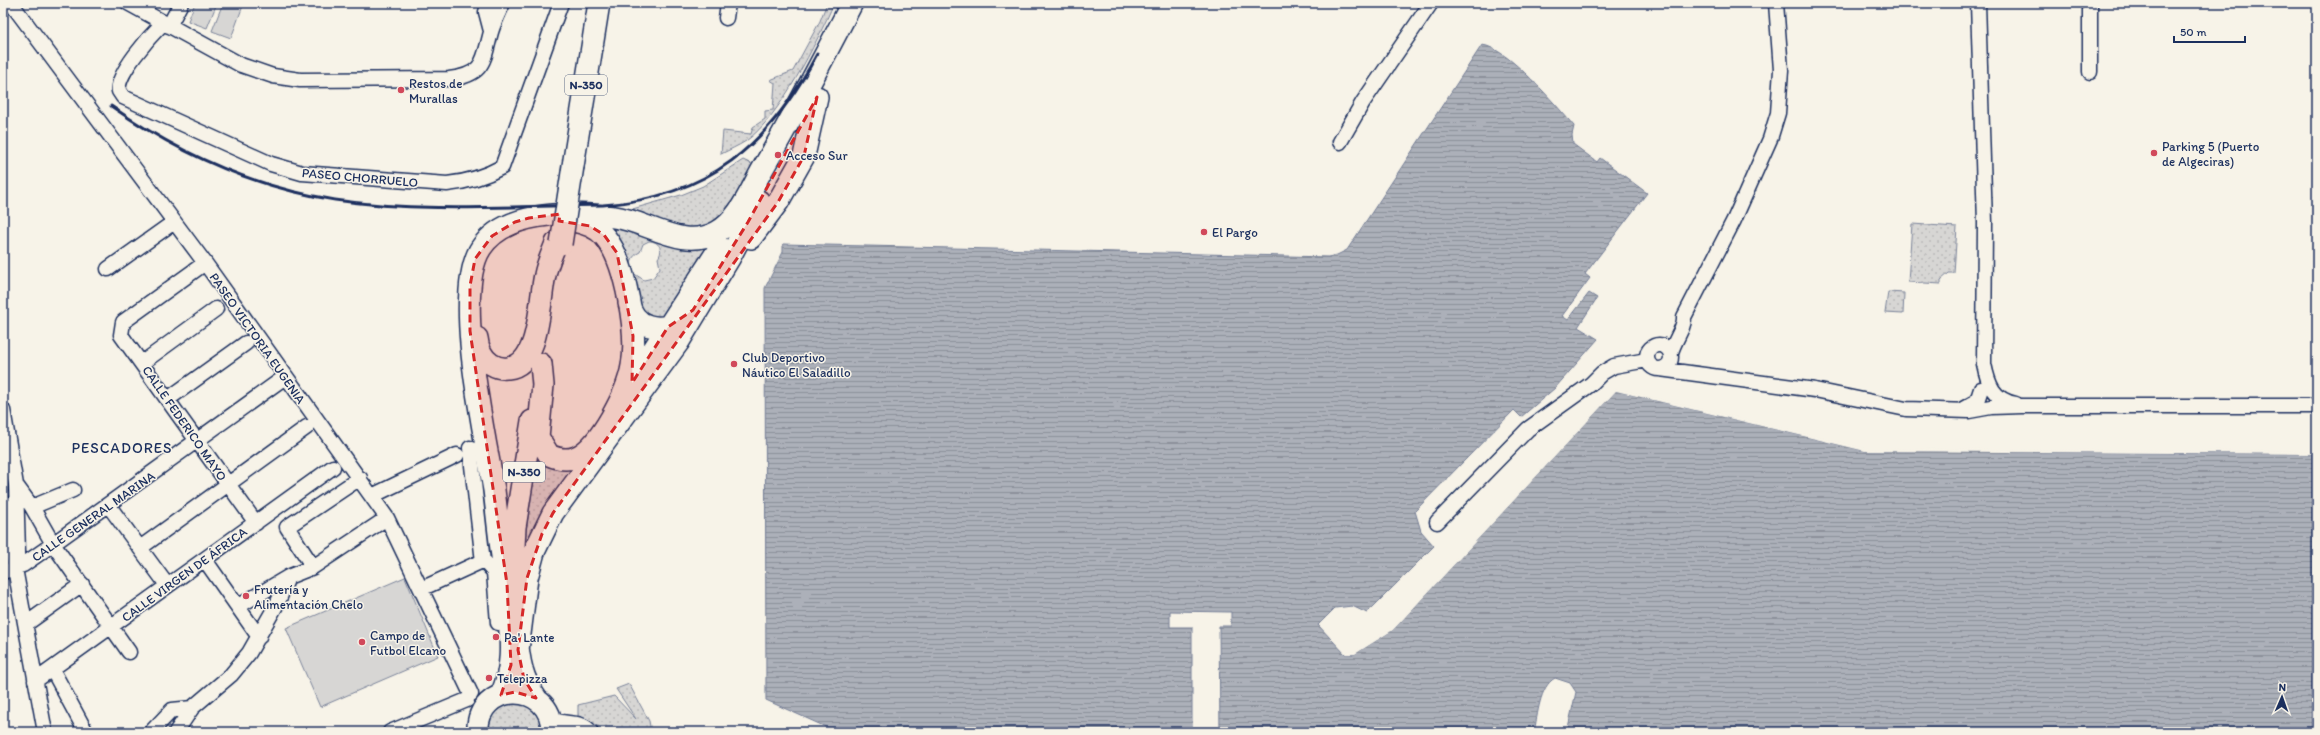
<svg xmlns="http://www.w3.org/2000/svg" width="2320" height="735" viewBox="0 0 2320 735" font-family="Itim,sans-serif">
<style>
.green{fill:url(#green-dots);stroke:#798299;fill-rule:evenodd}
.pitch{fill:#d7d6d4;stroke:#798299}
.water{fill:url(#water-rules);stroke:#727c95}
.pier{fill:#f7f3e8}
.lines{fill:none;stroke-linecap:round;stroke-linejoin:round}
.minor-casing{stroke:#1b2f5e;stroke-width:17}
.highway-casing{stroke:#1b2f5e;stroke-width:24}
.minor{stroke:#f7f3e8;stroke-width:14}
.highway{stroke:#f7f3e8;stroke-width:21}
.rail{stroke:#1b2f5e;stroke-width:3}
.highway-bridge-casing{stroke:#1b2f5e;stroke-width:24;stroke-linecap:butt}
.highway-bridge{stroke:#f7f3e8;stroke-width:21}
.marked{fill:#d62828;fill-opacity:0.2;stroke:#d62828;stroke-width:3;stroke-dasharray:8 5;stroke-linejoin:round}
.poi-dot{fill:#d1495b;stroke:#f7f3e8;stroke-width:1.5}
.labels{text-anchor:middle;stroke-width:3;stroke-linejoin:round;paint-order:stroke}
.shield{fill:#f7f3e8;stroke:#5d6a87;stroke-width:1}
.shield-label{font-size:12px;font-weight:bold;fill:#1b2f5e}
.poi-label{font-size:13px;fill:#1b2f5e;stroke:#f7f3e8;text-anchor:start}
.street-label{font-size:13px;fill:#1b2f5e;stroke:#f7f3e8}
.quarter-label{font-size:15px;letter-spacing:1px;fill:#1b2f5e;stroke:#f7f3e8}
</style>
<defs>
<pattern id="green-dots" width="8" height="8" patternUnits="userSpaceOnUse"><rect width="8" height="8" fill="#d7d6d4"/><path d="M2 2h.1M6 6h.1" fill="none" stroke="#b8b8b8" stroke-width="1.8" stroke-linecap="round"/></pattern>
<pattern id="water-rules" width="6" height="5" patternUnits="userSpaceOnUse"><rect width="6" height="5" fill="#acb0b9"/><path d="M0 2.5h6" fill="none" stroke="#8b909a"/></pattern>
</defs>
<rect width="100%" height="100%" fill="#f7f3e8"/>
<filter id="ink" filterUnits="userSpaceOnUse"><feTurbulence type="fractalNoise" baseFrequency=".025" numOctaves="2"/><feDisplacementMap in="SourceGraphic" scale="8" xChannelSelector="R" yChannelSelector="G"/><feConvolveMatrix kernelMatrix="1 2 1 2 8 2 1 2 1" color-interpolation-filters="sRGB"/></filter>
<g filter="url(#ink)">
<!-- green -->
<path class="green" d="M 827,3 L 834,3 C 817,42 780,117 746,141 C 738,146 729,150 721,154 L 723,131 L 751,134 L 753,127 L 765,119 L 765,111 L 773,110 L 775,83 L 770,80 L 793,71 L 820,21 Z
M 743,160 L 756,166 C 746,181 733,208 720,220 C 694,242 655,219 629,210 L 681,195 L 703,186 Z
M 1912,224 L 1957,227 L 1954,273 L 1949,273 L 1941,280 L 1941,284 L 1908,282 Z
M 611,225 L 716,242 L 660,320 L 646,313 L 638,304 L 625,250 ZM 649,241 C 659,241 664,250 658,258 L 660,268 L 653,278 L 644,280 L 633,273 C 629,264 631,256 640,252 L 643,244 Z
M 1888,292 L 1904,293 L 1903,314 L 1885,313 Z
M 542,459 L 579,465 L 522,558 L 536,464 Z
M 629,684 L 649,721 L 651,732 L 597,732 L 592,723 L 578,716 L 578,705 L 614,696 L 636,719 L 616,689 Z
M 521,703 C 533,709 542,717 540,732 L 487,732 C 491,709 498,704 521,703 Z"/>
<!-- pitch -->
<path class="pitch" d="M 195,3 L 217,3 L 207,28 L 188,21 Z
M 223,3 L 244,3 L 231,38 L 212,31 Z
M 405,577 L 438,656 L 320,707 L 286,628 Z"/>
<!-- water -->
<path class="water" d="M 1482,45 C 1507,47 1557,106 1574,126 L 1572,135 L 1573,144 L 1597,162 L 1600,158 L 1647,193 L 1585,274 L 1590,278 L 1562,316 L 1568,320 L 1589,293 L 1597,298 L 1578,327 L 1598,339 L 1555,388 L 1521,417 L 1514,410 L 1415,511 L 1421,531 L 1434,546 L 1367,613 L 1352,606 L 1335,608 L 1318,625 L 1345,654 L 1355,654 L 1393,630 L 1616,391 L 1865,451 L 2317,454 L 2317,732 L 1567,732 L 1576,692 L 1570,683 L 1555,678 C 1539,687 1538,715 1534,732 L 1220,732 L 1219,626 L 1231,626 L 1231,612 L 1170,611 L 1170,627 L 1192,627 L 1192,732 L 837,732 L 766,700 L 765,288 L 783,252 L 783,244 L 1328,257 L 1337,255 L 1347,250 Z"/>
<!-- pier -->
<path class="pier" d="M 1616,389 L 1866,449 L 2317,452 L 2317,454 L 1865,451 L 1616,391 L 1393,630 L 1355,654 L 1345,654 L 1346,652 L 1355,652 L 1392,628 Z"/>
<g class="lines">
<!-- minor casing -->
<g class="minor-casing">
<path id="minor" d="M 11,3 L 205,263 L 387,518 L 471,694
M 128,3 L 241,65 L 273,76 L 300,80 L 449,79 C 484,75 483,62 491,32 C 494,22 499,12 503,3
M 489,3 L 486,12 L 491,31
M 1978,3 L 1985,223 L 1984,364 C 1988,384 1993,400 2016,404
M 726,18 L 728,3
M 163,23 C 151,35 115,75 119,91 L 123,97 L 271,164 L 302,173 L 447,184 C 467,182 484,177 502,167 L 561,3
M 169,26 L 181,3
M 2090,72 L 2090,3
M 1340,142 L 1363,102 L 1431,3
M 205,263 L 123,322 L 121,335 L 256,523
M 108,269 L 174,222
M1647 357a12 12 0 1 1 24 0a12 12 0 1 1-24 0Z
M 1671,353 C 1673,342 1685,328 1684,317 L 1734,220 L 1770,139 L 1778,113 L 1781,70 L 1776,3
M 142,363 L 216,309
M 1660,369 L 1815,390 L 1906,409 L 1969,411 L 1991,407 L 2022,406 L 2317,406
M 168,399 L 246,343
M 1963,409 L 1977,401 L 1981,389
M 3,410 L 16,485 L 18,552
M 470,448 L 483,562
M 16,485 L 32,507 L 53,544 L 129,652
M 372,496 L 457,455
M 3,503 L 45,732
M 109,506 L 167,585
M 32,507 L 73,490
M 1437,522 L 1528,429 L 1591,384 L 1602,373 L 1614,366 L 1647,360
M 140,548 L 307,427
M 205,560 L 259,637
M 313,567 L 287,527 L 360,478
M 3,572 L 23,565 L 53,544 L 285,377
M 421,589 L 480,562 L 485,562 L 494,572 L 498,623
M 239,606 L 288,577 L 313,567 L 387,518
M 26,624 L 82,584
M 52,669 L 86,732
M 35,681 L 333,467
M 550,718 C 564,727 579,718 591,732
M 151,732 L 172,710 L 192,708
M 176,732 L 192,708 L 231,675 L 249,653 L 278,602 L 288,577
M 390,732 L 467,700"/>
</g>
<!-- highway casing -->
<g class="highway-casing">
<path id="highway" d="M 573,166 L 599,3
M 751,238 L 778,202 L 804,156 L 817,97
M 629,303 C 634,328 659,332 678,322
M 477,338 C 478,348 482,358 491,364 C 496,367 502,369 508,368 C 541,365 539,299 545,275 C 547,264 552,254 556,243
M 541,364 L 543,385 L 538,437 L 549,455 C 558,459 567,461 576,457 C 600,447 628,391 632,366 C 638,334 626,262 605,237 C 597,227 584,223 573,221
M 631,384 L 720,247
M 513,566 L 515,527 L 532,421
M 507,584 C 500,553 498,521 494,490 C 485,436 452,292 481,248 C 507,209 573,212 614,217 C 648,221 682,251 717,232 C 739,220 750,191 762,170 C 794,115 823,59 852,3
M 517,637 C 519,660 522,679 536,698
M 518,650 L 527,578 L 534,552 L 553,513 L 678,343 L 730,257 L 759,201
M 501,695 C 520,654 504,613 508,570
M 478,732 C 475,681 553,679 552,732"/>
</g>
<!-- minor -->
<use href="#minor" class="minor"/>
<!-- highway -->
<use href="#highway" class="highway"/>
<!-- rail -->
<path class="rail" d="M 111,106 C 178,153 253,187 335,200 C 423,213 514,206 603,205 C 709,197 769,145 817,54"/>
<!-- highway-bridge casing -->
<g class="highway-bridge-casing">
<path id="highway-bridge" d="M 561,244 L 573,166"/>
</g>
<!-- highway-bridge -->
<use href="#highway-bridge" class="highway-bridge"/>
</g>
</g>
<!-- marked area -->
<path class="marked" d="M 817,97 L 804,156 L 778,202 L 553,513 L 542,534 L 527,578 L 518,650 L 524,679 L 536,698 L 515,692 L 501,695 L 511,665 L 507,584 L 470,331 L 470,286 L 475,259 L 492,236 L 515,222 L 529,218 L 560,214 L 559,221 L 590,226 L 604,235 L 617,253 L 633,336 L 632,383 L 668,327 L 693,310 L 748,222 Z"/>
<!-- markers -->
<g class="poi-dot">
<circle cx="401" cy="90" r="4"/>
<circle cx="2154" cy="153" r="4"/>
<circle cx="778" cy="155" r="4"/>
<circle cx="1204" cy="232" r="4"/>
<circle cx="734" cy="364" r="4"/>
<circle cx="246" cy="596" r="4"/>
<circle cx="496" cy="637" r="4"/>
<circle cx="362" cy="642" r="4"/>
<circle cx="489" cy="678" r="4"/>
</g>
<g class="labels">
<!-- shield labels -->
<g class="shield">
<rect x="565" y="75" width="42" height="20" rx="3"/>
<rect x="503" y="462" width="42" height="20" rx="3"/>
</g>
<g class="shield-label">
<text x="586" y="89">N-350</text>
<text x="524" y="476">N-350</text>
</g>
<!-- poi labels -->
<g class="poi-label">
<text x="409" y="88">Restos de<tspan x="409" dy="15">Murallas</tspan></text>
<text x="2162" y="151">Parking 5 (Puerto<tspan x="2162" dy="15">de Algeciras)</tspan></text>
<text x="786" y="160">Acceso Sur</text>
<text x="1212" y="237">El Pargo</text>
<text x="742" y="362">Club Deportivo<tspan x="742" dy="15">Náutico El Saladillo</tspan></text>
<text x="254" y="594">Frutería y<tspan x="254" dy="15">Alimentación Chelo</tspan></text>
<text x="370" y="640">Campo de<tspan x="370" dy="15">Futbol Elcano</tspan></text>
<text x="504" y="642">Pa' Lante</text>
<text x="497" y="683">Telepizza</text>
</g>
<!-- street labels -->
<g class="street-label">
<text transform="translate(360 177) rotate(5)" y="5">PASEO CHORRUELO</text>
<text transform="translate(258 338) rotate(55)" y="5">PASEO VICTORIA EUGENIA</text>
<text transform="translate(185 423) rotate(55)" y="5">CALLE FEDERICO MAYO</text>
<text transform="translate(93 516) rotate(-35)" y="5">CALLE GENERAL MARINA</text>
<text transform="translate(184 574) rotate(-36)" y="5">CALLE VIRGEN DE ÁFRICA</text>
</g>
<!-- quarter labels -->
<g class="quarter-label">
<text x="122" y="453">PESCADORES</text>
</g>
</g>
<!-- margin -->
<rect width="2320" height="735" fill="none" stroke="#f7f3e8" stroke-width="16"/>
<rect x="8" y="8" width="2304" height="719" fill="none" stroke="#1b2f5e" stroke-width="1.5" filter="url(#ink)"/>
<!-- north arrow -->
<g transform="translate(2282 697) rotate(2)" stroke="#f7f3e8" stroke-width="3" paint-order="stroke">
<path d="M0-3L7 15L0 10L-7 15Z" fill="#1b2f5e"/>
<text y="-6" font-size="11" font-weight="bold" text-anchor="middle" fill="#1b2f5e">N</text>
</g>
<!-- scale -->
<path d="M2174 36v6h71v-6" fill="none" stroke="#1b2f5e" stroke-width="2"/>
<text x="2180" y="36" font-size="12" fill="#1b2f5e" stroke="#f7f3e8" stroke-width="3" paint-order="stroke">50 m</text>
</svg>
